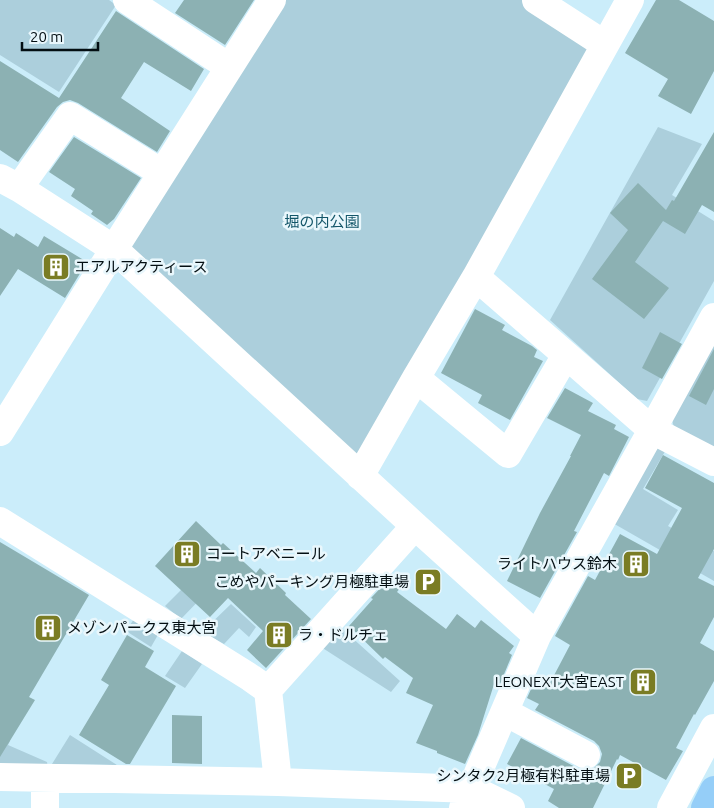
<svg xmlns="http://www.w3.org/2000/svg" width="714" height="808" viewBox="0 0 714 808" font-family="Ubuntu,'Noto Sans JP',sans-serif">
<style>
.green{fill:#accfdc}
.building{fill:#8cb1b3}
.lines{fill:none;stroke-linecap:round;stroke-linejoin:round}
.minor{stroke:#fff;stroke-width:28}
.major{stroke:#95cef8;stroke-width:28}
.labels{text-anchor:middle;stroke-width:5;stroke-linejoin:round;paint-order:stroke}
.park-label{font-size:15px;fill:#135669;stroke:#e9f7fc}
.poi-label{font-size:15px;fill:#030e12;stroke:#e9f7fc;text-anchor:start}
</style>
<rect width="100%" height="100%" fill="#cbedfa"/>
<!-- green -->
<path class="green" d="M 0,0 L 109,0 L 116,5 L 59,92 L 0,55 Z
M 272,0 L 536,0 L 604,44 L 360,476 L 114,249 Z
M 658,127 L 702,144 L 672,195 L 714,221 L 714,281 L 647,401 L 637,399 L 550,320 Z
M 714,336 L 714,448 L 674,428 L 671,415 Z
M 657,442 L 667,448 L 643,489 L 678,510 L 668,526 L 714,551 L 714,581 L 611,522 Z
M 193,578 L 207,592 L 181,619 L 165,606 Z
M 231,604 L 256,627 L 249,637 L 239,628 L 224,644 L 202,632 Z
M 134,619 L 159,633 L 151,647 L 126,631 Z
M 338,625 L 400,681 L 391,692 L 321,647 Z
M 182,651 L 202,664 L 185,688 L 165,676 Z
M 0,734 L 10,741 L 8,745 L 47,762 L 48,768 L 0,765 Z
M 70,735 L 117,765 L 52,764 Z"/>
<!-- building -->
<path class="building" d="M 184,0 L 254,0 L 225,45 L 175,13 Z
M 656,0 L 679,0 L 714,21 L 714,71 L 691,114 L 658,96 L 668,79 L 625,53 Z
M 116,11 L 204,69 L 191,91 L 144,62 L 121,98 L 170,131 L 157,152 L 78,103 L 70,100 L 63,102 L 57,107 L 18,162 L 0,150 L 0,61 L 59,98 Z
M 714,132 L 714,212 L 702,205 L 685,234 L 663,221 L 635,262 L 669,288 L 644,319 L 592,279 L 628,230 L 610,213 L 638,183 L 666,210 L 672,200 L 674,201 Z
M 74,137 L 141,178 L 114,219 L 107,225 L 91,214 L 93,211 L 71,196 L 75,189 L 49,172 Z
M 0,228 L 14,237 L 16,233 L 38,247 L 44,236 L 87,262 L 65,298 L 18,269 L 0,296 Z
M 475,309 L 505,325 L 502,330 L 532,346 L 537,350 L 534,357 L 543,361 L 510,420 L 478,403 L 482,395 L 441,373 Z
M 660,332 L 682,344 L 662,379 L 642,368 Z
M 714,349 L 714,389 L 706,405 L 689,396 Z
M 565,388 L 593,403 L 588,411 L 616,425 L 614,429 L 629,437 L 609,476 L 604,473 L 574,531 L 577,532 L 540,598 L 507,581 L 540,513 L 571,456 L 570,456 L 581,435 L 547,418 Z
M 663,455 L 714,483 L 714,549 L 698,578 L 714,586 L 714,617 L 700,643 L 714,651 L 714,681 L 695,715 L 694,714 L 676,748 L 683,751 L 666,780 L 620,755 L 618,760 L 617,759 L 593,808 L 559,808 L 548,801 L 554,789 L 507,764 L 521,738 L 579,769 L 587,771 L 594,768 L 600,762 L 602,754 L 599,746 L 594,741 L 535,710 L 539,704 L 527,698 L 537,676 L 550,683 L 570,645 L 555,636 L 588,576 L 595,580 L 620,534 L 657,554 L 682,508 L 645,488 Z
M 196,521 L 221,545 L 223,543 L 256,573 L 260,568 L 286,593 L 285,595 L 311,619 L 266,668 L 247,650 L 263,631 L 228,598 L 210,617 L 155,566 Z
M 0,542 L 89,595 L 29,697 L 35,700 L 0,757 Z
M 390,578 L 400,588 L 397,592 L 446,629 L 457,614 L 475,628 L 481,620 L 514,646 L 509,653 L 512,655 L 500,684 L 495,681 L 478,735 L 465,764 L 437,753 L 437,751 L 416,743 L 433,705 L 406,693 L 413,678 L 385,657 L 383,659 L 349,626 L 373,599 L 371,598 Z
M 127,635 L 154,651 L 145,667 L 176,686 L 130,764 L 126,764 L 79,735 L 109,685 L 101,680 Z
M 172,715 L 202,716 L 202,764 L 172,763 Z"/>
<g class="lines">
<!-- minor -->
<path class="minor" d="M 127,0 L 229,67
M 536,0 L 604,44
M 0,178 L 19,188 L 114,249 L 415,526 L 537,636
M 19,188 L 70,116 L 162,173
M 476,277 L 566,355 L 652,430 L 714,462
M 416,378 L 508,454 L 566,355
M 0,432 L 114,249 L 272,0
M 360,476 L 416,378 L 476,277 L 630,0
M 0,521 L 251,678 L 268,690 L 278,782
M 268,690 L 415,526
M 505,712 L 586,755
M 0,777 L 278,782 L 472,789 L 511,808
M 45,808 L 45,778
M 463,808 L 537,636 L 652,430 L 714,317
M 671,808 L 714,728"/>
<!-- major -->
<path class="major" d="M 705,808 L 714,790"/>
</g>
<!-- icons -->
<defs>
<g id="building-square" transform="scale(1.4375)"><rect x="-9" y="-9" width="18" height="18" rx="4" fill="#7a7c24" stroke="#e9f7fc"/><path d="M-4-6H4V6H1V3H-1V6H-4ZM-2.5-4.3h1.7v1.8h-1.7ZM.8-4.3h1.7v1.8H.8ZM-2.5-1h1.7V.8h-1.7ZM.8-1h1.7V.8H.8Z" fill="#fff"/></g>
<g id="parking-square" transform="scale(1.4375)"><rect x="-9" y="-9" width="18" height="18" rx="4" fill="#7a7c24" stroke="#e9f7fc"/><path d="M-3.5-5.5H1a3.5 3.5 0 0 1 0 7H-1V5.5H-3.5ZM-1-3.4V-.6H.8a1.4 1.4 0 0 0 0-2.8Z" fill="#fff"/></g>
</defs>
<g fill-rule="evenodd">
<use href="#building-square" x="56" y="267"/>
<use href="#building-square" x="187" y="554"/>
<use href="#building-square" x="636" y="564"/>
<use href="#parking-square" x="428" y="582"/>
<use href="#building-square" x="48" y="628"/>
<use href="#building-square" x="279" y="635"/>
<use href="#building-square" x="643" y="682"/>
<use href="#parking-square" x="629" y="776"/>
</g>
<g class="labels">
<!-- park labels -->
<g class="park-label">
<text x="322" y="227">堀の内公園</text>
</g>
<!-- poi labels -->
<g class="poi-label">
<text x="75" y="272">エアルアクティース</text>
<text x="206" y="559">コートアベニール</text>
<text x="617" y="569" text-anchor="end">ライトハウス鈴木</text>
<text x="409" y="587" text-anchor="end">こめやパーキング月極駐車場</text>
<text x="67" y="633">メゾンパークス東大宮</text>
<text x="298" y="640">ラ・ドルチェ</text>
<text x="624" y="687" text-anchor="end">LEONEXT大宮EAST</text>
<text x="610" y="781" text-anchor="end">シンタク2月極有料駐車場</text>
</g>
</g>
<!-- scale -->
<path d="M22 42v8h76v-8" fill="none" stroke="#030e12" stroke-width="2.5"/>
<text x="30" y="42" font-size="15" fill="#030e12" stroke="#e9f7fc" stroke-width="4" paint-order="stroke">20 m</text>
</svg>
